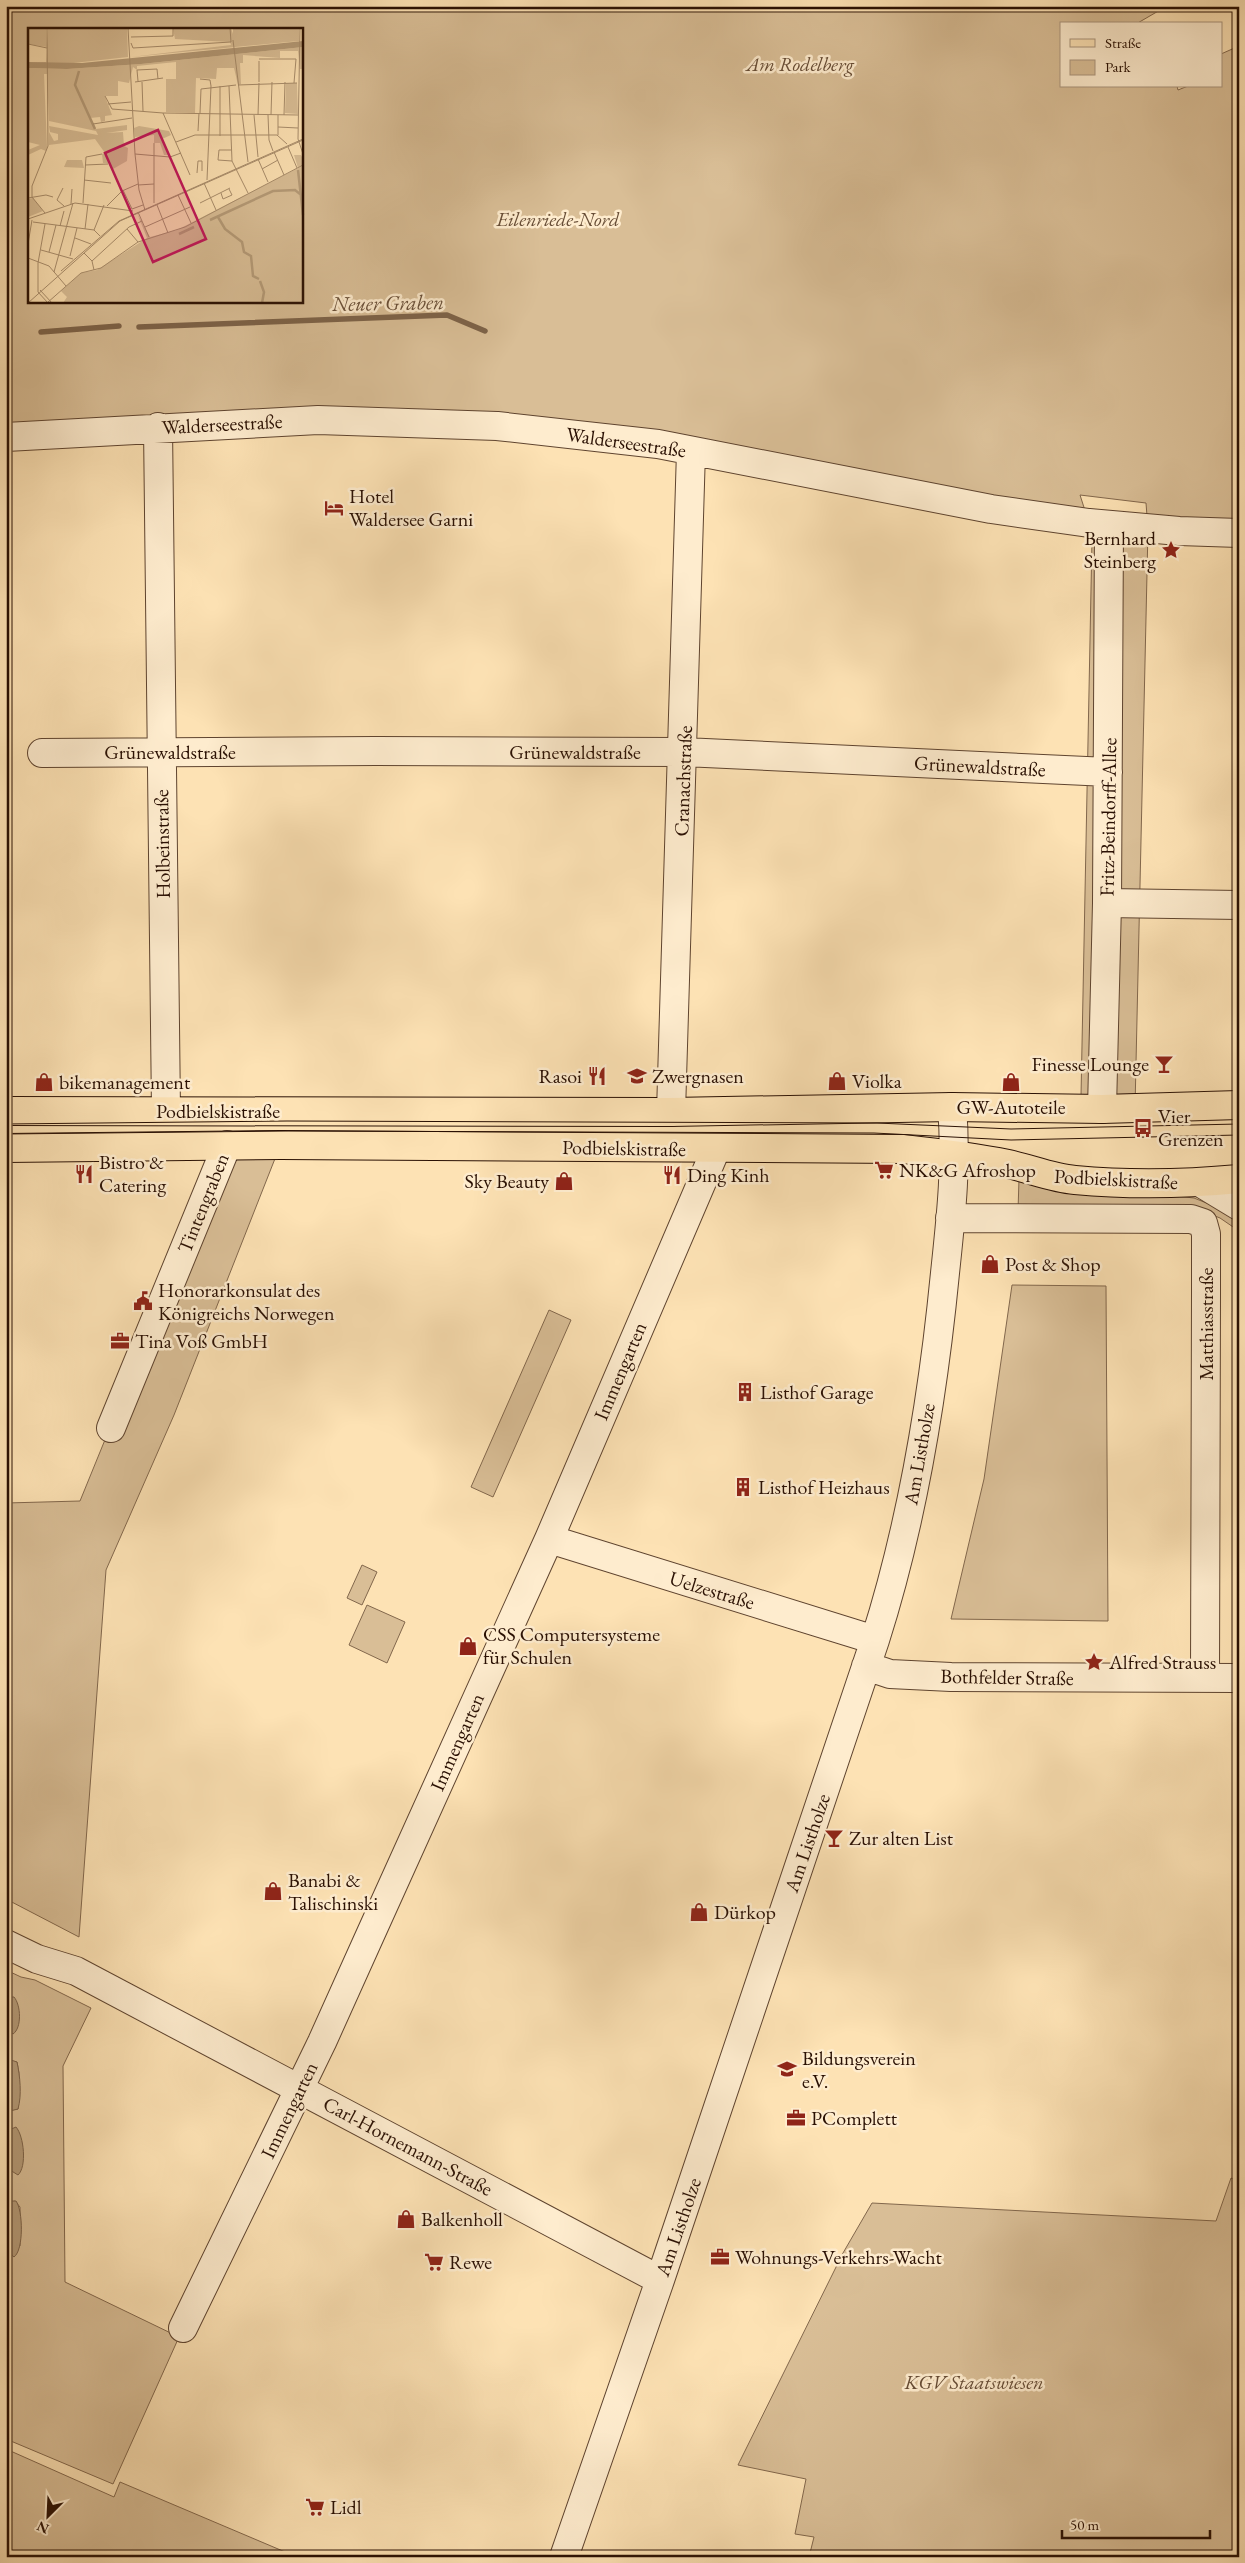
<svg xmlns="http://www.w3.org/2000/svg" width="1245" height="2563" viewBox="0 0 1245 2563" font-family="'EB Garamond',serif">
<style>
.green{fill:#d9be96;stroke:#82674c;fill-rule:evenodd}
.water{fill:#b59b78;stroke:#7d6349}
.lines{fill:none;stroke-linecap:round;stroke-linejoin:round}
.stream{stroke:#7d6349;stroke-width:5.5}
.minor-casing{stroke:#5f442f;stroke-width:30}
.major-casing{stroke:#2a1003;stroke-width:30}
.minor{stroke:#feecce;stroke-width:28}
.major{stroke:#fde2b4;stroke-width:28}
.tram{stroke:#2a1003;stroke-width:1}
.labels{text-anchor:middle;stroke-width:5;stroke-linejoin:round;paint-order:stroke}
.park-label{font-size:20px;font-style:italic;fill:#674d36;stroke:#feecce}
.street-label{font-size:20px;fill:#2a1003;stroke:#feecce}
.poi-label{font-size:20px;fill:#2a1003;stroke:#feecce;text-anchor:start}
.water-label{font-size:21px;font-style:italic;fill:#694f38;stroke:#feecce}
.inset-river{fill:none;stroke:#b59b78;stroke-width:2.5}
.inset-road{fill:none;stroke:#a98e6d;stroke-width:1}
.view{fill:#c2185b;fill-opacity:0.15;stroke:#c2185b;stroke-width:2.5}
.inset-edge{fill:none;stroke:#2a1003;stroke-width:2.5}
</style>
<rect width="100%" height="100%" fill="#fde2b4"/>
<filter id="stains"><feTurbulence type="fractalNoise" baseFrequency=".004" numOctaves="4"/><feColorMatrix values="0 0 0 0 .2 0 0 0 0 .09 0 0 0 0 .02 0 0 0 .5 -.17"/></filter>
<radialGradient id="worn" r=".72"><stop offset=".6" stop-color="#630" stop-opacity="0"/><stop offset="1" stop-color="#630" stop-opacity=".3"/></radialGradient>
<!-- green -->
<path class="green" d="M 6,6 L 1167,6 L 1136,24 L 1061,24 L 1061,86 L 1177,86 L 1178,90 L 1188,86 L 1221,86 L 1221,54 L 1239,46 L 1239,533 L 1148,529 L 1135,1108 L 1081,1096 L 1092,539 L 1088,523 L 497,426 L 6,437 ZM 29,29 L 301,29 L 301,301 L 29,301 ZM 1080,495 L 1146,503 L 1148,529 L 1089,523 Z
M 278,1151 L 174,1415 L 106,1570 L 79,1937 L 6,1899 L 6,1503 L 80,1501 L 220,1158 Z
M 1019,1179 L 1194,1198 L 1239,1216 L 1239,1231 L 1220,1218 L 1205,1212 L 1018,1211 Z
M 1012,1285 L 1106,1286 L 1108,1621 L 951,1619 L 984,1479 Z
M 549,1310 L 571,1320 L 493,1497 L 471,1487 Z
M 362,1565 L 377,1572 L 362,1605 L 347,1598 Z
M 367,1605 L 405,1622 L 387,1663 L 349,1645 Z
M 6,1970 L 21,1977 L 35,1980 L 91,2008 L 63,2066 L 65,2282 L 179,2337 L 113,2484 L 6,2439 C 6,2423 11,2405 6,2391 L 6,2246 L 7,2251 L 20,2246 L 20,2207 L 15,2201 L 8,2204 L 6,2231 L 6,2103 L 10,2110 L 18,2109 L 19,2073 L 17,2062 L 6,2063 L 6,2029 L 9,2033 Z
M 1231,2178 L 1238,2181 L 1239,2194 L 1239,2557 L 809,2557 L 814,2537 L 795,2534 L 806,2479 L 738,2465 L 843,2253 L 872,2203 L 1216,2221 Z
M 6,2449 L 114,2497 L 120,2482 L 297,2557 L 6,2557 Z"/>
<!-- water -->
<path class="water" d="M 9,1997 L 14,1997 C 21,2005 22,2028 13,2034 L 6,2029 L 6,2000 Z
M 11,2060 L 17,2062 C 20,2076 22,2095 18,2109 L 10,2111 L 6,2103 L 6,2063 Z
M 16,2127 C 24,2136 27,2167 18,2175 L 10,2170 L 9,2130 Z
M 11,2201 L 16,2201 C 23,2210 24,2250 14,2257 L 7,2251 L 6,2246 L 8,2204 Z"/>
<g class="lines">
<!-- stream -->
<path class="stream" d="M 139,327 L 447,315 L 485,331
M 41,332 L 119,326"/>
<!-- minor casing -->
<g class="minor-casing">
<path id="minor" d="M 158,427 L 166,1111
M 6,437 L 318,420 L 497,426 L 658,444 L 991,509 L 1089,523 L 1179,531 L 1239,533
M 42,753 L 376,751 L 684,752 L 1108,772
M 1107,903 L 1239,905
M 1102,1109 L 1107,903 L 1109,525
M 671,1112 L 691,451
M 1201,1183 L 1239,1206
M 950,1218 L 1191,1219 L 1203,1223 L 1206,1234 L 1206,1292 L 1205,1678
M 111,1428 L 227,1145
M 549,1539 L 875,1640
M 866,1666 L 890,1674 L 951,1677 L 1239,1678
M 6,1944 L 37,1959 L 76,1971 L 660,2280
M 183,2328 L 322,2042 L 367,1942 L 549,1539 L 716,1149
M 564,2557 L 660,2280 L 875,1640 C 913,1521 933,1397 945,1273 C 951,1216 957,1165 952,1107"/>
</g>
<!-- major casing -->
<g class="major-casing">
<path id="major" d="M 6,1111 L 671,1112 L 952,1107 L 1102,1109 L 1239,1105
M 6,1148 L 281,1145 L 903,1149 C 939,1153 973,1157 1008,1164 C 1031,1169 1052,1178 1075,1180 C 1129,1185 1185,1184 1239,1179"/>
</g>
<!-- minor -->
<use href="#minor" class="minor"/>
<!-- major -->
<use href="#major" class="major"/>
<!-- tram -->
<path class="tram" d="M 6,1124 L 287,1121 L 877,1123 L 1011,1129 L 1239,1124
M 6,1134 L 288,1131 L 874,1133 L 1011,1140 L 1239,1135"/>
</g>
<!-- icons -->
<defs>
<g id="hotel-bare" transform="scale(1.5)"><path d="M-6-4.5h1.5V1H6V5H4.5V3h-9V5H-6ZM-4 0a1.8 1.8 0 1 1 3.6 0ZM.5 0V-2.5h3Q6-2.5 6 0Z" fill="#8f2418" stroke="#feecce" stroke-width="2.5" paint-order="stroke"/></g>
<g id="sight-bare" transform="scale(1.5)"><path d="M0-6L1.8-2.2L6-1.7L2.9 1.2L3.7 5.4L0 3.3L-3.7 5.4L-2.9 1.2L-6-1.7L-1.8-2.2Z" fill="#8f2418" stroke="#feecce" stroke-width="2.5" paint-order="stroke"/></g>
<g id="bar-bare" transform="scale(1.5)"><path d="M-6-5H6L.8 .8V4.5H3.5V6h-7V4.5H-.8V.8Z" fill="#8f2418" stroke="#feecce" stroke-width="2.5" paint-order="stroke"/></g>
<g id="restaurant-bare" transform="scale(1.5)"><path d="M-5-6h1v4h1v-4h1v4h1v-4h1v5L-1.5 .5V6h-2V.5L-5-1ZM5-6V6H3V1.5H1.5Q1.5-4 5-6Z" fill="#8f2418" stroke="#feecce" stroke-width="2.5" paint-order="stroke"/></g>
<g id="school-bare" transform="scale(1.5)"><path d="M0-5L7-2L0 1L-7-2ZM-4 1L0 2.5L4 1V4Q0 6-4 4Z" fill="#8f2418" stroke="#feecce" stroke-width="2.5" paint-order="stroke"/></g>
<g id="shop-bare" transform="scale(1.5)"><path d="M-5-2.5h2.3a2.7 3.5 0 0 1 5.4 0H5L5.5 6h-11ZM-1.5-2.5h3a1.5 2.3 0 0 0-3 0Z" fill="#8f2418" stroke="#feecce" stroke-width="2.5" paint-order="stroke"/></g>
<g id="bus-bare" transform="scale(1.5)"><path d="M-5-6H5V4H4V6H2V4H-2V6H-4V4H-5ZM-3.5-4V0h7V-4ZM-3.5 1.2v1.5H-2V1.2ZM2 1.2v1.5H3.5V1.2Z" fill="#8f2418" stroke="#feecce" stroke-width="2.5" paint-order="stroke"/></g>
<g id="supermarket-bare" transform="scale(1.5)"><path d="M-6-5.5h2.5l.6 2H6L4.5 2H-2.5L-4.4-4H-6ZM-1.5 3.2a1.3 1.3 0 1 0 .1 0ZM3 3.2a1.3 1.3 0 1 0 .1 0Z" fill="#8f2418" stroke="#feecce" stroke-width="2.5" paint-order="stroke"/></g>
<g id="civic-bare" transform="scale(1.5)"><path d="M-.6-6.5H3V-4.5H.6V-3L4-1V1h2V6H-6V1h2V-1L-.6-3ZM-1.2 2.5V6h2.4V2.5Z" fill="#8f2418" stroke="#feecce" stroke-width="2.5" paint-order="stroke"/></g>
<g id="office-bare" transform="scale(1.5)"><path d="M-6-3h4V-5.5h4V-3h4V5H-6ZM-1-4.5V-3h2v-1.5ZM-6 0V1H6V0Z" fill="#8f2418" stroke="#feecce" stroke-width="2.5" paint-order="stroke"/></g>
<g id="building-bare" transform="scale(1.5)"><path d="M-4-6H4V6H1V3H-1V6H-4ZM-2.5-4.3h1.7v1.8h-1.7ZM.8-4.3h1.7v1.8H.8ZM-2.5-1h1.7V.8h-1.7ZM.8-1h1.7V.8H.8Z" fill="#8f2418" stroke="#feecce" stroke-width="2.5" paint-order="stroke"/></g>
<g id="university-bare" transform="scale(1.5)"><path d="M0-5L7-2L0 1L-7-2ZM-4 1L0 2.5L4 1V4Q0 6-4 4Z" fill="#8f2418" stroke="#feecce" stroke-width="2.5" paint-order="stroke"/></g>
</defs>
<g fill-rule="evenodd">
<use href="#hotel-bare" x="334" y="508"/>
<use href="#sight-bare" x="1171" y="550"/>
<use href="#bar-bare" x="1164" y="1064"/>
<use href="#restaurant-bare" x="597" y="1076"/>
<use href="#school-bare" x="637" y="1076"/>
<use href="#shop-bare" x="837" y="1081"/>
<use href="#shop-bare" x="44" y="1082"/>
<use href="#shop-bare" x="1011" y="1082"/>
<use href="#bus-bare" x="1143" y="1128"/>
<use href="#supermarket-bare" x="884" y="1170"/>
<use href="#restaurant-bare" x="84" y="1174"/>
<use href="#restaurant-bare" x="672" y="1175"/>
<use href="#shop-bare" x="564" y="1181"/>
<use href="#shop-bare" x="990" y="1264"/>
<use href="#civic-bare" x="143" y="1301"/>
<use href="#office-bare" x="120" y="1341"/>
<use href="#building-bare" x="745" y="1392"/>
<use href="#building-bare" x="743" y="1487"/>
<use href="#shop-bare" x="468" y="1646"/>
<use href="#sight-bare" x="1094" y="1662"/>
<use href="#bar-bare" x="834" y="1838"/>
<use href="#shop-bare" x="273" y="1891"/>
<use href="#shop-bare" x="699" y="1912"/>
<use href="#university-bare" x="787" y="2069"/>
<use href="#office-bare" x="796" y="2118"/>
<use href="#shop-bare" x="406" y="2219"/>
<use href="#office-bare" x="720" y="2257"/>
<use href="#supermarket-bare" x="434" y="2262"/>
<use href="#supermarket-bare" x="315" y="2507"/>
</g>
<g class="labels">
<!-- park labels -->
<g class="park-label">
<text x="800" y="71">Am Rodelberg</text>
<text x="558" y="226">Eilenriede-Nord</text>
<text x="974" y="2389">KGV Staatswiesen</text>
</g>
<!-- street labels -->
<g class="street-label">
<text transform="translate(222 424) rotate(-3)" y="7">Walderseestraße</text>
<text transform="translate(626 442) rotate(8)" y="7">Walderseestraße</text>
<text x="170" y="759">Grünewaldstraße</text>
<text x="575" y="759">Grünewaldstraße</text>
<text transform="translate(980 766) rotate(3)" y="7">Grünewaldstraße</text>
<text transform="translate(683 781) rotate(-88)" y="7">Cranachstraße</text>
<text transform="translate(1108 817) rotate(-89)" y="7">Fritz-Beindorff-Allee</text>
<text transform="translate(162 844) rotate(-91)" y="7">Holbeinstraße</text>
<text x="218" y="1118">Podbielskistraße</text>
<text transform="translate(624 1148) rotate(1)" y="7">Podbielskistraße</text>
<text transform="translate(1116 1179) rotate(3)" y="7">Podbielskistraße</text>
<text transform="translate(203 1203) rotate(-68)" y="7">Tintengraben</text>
<text transform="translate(1206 1324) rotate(-90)" y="7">Matthiasstraße</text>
<text transform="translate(620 1371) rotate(-67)" y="7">Immengarten</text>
<text transform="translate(919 1454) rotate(-80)" y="7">Am Listholze</text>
<text transform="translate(712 1590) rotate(17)" y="7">Uelzestraße</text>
<text transform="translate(1007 1677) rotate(1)" y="7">Bothfelder Straße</text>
<text transform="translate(457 1742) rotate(-66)" y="7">Immengarten</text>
<text transform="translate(807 1843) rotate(-71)" y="7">Am Listholze</text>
<text transform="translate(289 2110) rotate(-64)" y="7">Immengarten</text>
<text transform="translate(408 2146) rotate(28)" y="7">Carl-Hornemann-Straße</text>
<text transform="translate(678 2227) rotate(-71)" y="7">Am Listholze</text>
</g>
<!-- poi labels -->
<g class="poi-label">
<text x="349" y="503">Hotel<tspan x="349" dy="23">Waldersee Garni</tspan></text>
<text x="1156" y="545" text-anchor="end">Bernhard<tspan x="1156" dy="23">Steinberg</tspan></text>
<text x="1149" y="1071" text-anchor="end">Finesse Lounge</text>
<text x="582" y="1083" text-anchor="end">Rasoi</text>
<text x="652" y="1083">Zwergnasen</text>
<text x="852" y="1088">Violka</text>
<text x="59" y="1089">bikemanagement</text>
<text x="1011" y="1114" text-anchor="middle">GW-Autoteile</text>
<text x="1158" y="1123">Vier<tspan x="1158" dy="23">Grenzen</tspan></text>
<text x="99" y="1169">Bistro &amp;<tspan x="99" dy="23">Catering</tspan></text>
<text x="899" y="1177">NK&amp;G Afroshop</text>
<text x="687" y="1182">Ding Kinh</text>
<text x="549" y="1188" text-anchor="end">Sky Beauty</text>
<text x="1005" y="1271">Post &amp; Shop</text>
<text x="158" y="1297">Honorarkonsulat des<tspan x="158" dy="23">Königreichs Norwegen</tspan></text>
<text x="135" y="1348">Tina Voß GmbH</text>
<text x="760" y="1399">Listhof Garage</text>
<text x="758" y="1494">Listhof Heizhaus</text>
<text x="483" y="1641">CSS Computersysteme<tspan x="483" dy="23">für Schulen</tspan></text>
<text x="1109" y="1669">Alfred Strauss</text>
<text x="849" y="1845">Zur alten List</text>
<text x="288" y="1887">Banabi &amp;<tspan x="288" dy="23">Talischinski</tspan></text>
<text x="714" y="1919">Dürkop</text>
<text x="802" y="2065">Bildungsverein<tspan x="802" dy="23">e.V.</tspan></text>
<text x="811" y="2125">PComplett</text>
<text x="421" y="2226">Balkenholl</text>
<text x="735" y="2264">Wohnungs-Verkehrs-Wacht</text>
<text x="449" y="2269">Rewe</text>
<text x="330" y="2514">Lidl</text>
</g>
<!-- water labels -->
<g class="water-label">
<text transform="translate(388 303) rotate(-1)" y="7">Neuer Graben</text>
</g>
</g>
<!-- overview -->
<g transform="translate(28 28)">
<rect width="275" height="275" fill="#fde2b4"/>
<path d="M 0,0 L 18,0 L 19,19 L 0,16 ZM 20,0 L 99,0 L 100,29 L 36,36 L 0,34 L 18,34 ZM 145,0 L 203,0 L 205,6 L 205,0 L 271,0 L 271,13 L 103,29 L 203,17 L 202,14 L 147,11 ZM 275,19 L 275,41 L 272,41 L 270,23 L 252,23 L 252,30 L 215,27 L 215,35 L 212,35 L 213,56 L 210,57 L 206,40 L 189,40 L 188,51 L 168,50 L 167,85 L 138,84 L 138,51 L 148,51 L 148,34 L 109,38 L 109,42 L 105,39 L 101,55 L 90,53 L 90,68 L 77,68 L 84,87 L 77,88 L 77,93 L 73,94 L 72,89 L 62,90 L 68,101 L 99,97 L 99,102 L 78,105 L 95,104 L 96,118 L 100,120 L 99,133 L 85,141 L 81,135 L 75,135 L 74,126 L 77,125 L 67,111 L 21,117 L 21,104 L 26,113 L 30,112 L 30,106 L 22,104 L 21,98 L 70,107 L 68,103 L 21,93 L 19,46 L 16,46 L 19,119 L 18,123 L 13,121 L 0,127 L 0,122 L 12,117 L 0,114 L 0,40 L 39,41 L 113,36 ZM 258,55 L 269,55 L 270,86 L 257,85 ZM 111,98 L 141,103 L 143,107 L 134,111 L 141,127 L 136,127 L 132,115 L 126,115 L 126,107 L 107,109 L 106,100 ZM 266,127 L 273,127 L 275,131 L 275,275 L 35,275 L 39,269 L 33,263 L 53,245 L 69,242 L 119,210 L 109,185 L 122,209 L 149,202 L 270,140 ZM 39,132 L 54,132 L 56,140 L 36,139 ZM 5,170 L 15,183 L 0,189 L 0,171 Z" fill="#d9be96"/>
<path d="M 275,13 L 275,19 L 113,36 L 39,41 L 0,40 L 0,34 L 54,35 Z" fill="#b59b78"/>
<path class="inset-river" d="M 51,43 L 47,57 L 67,101M 270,142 L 275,187M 190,189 L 197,201 L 214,214 L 216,224 L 223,228 L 225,248 L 231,251M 182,192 L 245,163 L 267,162 L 272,166M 151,206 L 166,199M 232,253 L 236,264 L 234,275"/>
<path class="inset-road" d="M 100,0 L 107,126 L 111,162 L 117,182M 272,0 L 270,111 L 275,126M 103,9 L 145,8 L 145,0M 205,12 L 220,134M 103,15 L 105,20 L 203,14 L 202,0M 0,16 L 19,20M 231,31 L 268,31 L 266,55M 172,51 L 182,52 L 183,58 L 179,152M 110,53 L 109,42 L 129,41 L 130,51M 107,54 L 135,50M 114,54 L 115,83M 231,54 L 231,33M 210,57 L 269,55M 201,58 L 204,133 L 220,165M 77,68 L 84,81 L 135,85 L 270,87M 80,76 L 103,74M 135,85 L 162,147M 172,85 L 173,61 L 208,57M 226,87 L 230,129M 230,87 L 231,55M 240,87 L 241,112 L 245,123M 243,87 L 244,54M 250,87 L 250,107M 256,87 L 257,54M 65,96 L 104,90M 250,99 L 270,100M 170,103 L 171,85M 192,108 L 192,58M 148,114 L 167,107 L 249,107 L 259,116M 260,119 L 269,140M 203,122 L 191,122 L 190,132 L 204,133M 246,124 L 256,147M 107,126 L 142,129 L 153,125M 230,131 L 240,154M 57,137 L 80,136M 234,141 L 250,132M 169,145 L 170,133 L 174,133 L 174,143M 56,152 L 83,155M 176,155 L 188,182M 110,157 L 126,156M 35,160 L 29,172 L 36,178M 95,162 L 104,181 L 115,177M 193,165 L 195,171 L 204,167 L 201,161M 150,167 L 163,195M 4,169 L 4,158 L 20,118 L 19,0M 4,169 L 17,185M 0,170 L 18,167 L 25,169M 55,175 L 58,129 L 74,126M 126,175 L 126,115M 172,175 L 202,160M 43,176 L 44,161M 129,177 L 140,205M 79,178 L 94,163 L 110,156M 110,184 L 121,209M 0,191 L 47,175 L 105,183M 5,194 L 66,202 L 72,208M 17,196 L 10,235 L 10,264 L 20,275M 32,198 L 36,183M 117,199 L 162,179M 57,201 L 60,176M 99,201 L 110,214M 66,202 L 76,177M 47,210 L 63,216M 0,216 L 4,192M 13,222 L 45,231M 21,224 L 28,197M 56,225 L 64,233 L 66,242M 42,228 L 49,200M 0,230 L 21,238 L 38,258M 64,233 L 101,199 L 114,193M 33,243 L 91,193 L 275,111M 26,244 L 45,175M 12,262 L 24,275M 0,275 L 92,193 L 275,112M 19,275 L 53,245 L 73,240 L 110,214 L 157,199 L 275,137"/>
<path class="view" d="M 130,102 L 178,211 L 125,234 L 77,125 Z"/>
<rect width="275" height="275" class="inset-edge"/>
</g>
<!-- margin -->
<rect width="1245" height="2563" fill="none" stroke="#fde2b4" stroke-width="25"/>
<rect x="8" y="8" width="1230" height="2548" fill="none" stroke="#2a1003" stroke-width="2.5"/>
<rect x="12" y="12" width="1220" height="2538" fill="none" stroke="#2a1003"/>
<!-- legend -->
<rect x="1060" y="22" width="162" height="65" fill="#feecce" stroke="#a9947d"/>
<rect x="1070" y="39" width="25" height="8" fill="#fde2b4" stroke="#a9947d"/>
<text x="1105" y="48" font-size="15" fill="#2a1003">Straße</text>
<rect x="1070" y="60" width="25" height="15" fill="#d9be96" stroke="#a9947d"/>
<text x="1105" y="72" font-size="15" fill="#2a1003">Park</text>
<!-- north arrow -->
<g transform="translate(48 2516) rotate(204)" stroke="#feecce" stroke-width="4" paint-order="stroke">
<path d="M0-4L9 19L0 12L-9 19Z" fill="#2a1003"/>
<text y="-8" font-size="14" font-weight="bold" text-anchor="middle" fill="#2a1003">N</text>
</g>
<!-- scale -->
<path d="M1062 2530v8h148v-8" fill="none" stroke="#2a1003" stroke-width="2.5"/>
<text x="1070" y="2530" font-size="15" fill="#2a1003" stroke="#feecce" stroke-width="4" paint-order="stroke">50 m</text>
<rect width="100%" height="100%" filter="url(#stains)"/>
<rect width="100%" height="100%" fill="url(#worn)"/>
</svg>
